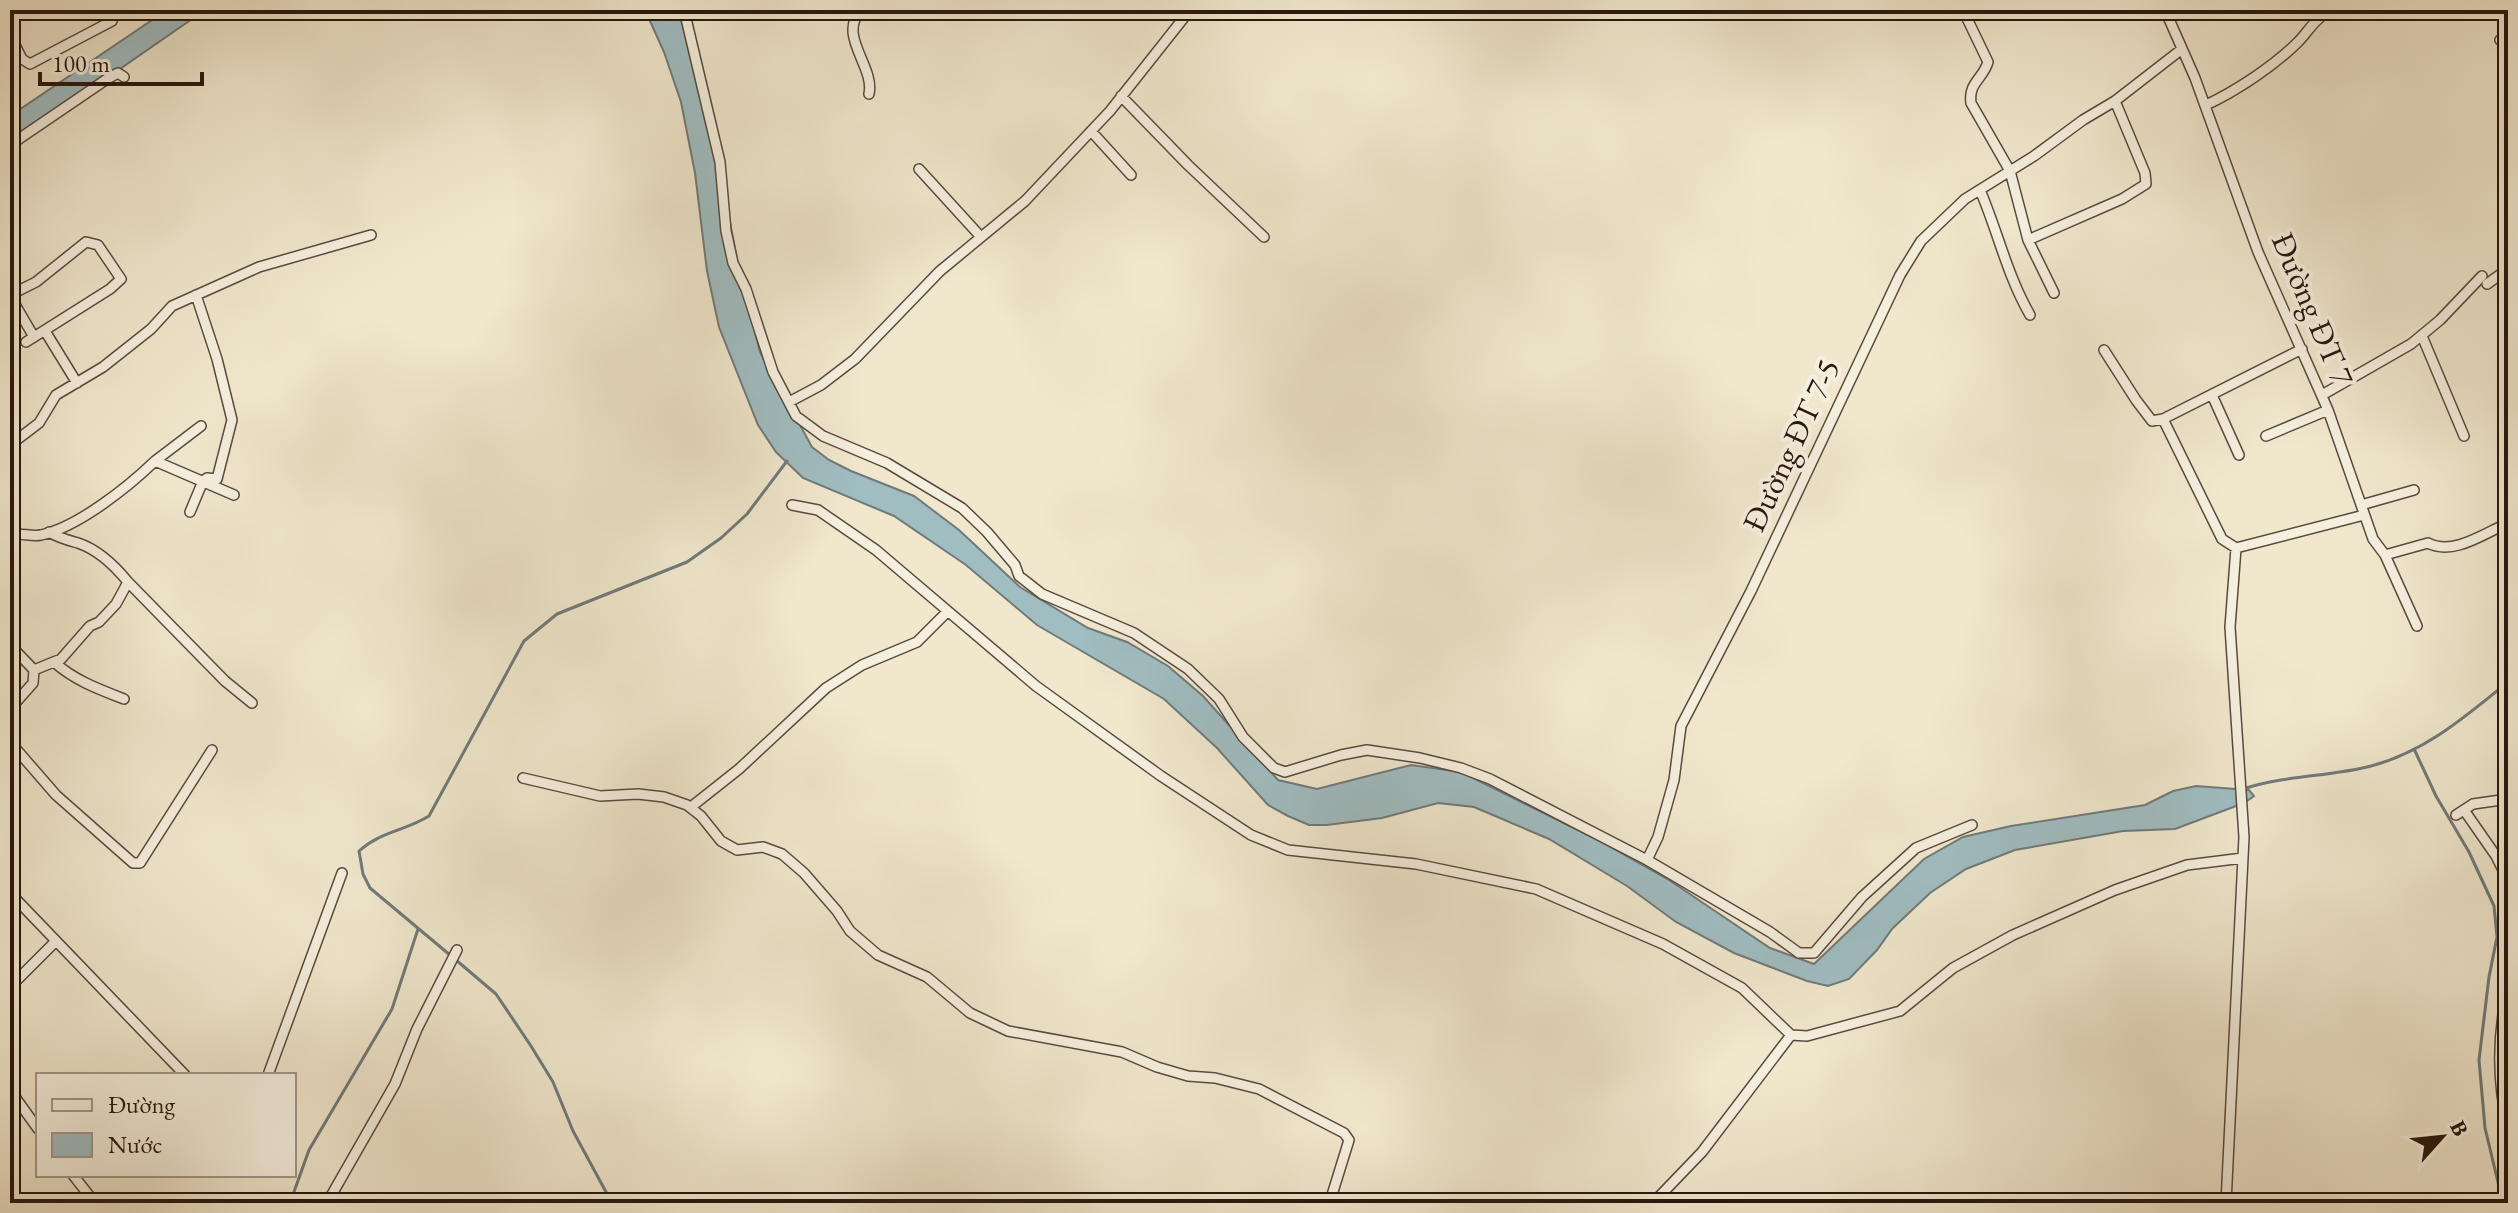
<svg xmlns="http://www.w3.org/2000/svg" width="2518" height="1213" viewBox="0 0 2518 1213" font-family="'EB Garamond',serif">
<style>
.water{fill:#a0bdc2;stroke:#707a7a;stroke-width:2}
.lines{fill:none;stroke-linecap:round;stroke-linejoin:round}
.stream{stroke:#707a7a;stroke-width:3}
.minor-casing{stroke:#5a4a3e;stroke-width:12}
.minor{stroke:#f5efde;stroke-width:9}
.labels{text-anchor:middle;stroke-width:8;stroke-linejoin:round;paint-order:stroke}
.street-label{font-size:32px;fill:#28160e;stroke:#f5efde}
</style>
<rect width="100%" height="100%" fill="#f0e7cd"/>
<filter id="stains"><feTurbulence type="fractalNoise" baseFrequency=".0025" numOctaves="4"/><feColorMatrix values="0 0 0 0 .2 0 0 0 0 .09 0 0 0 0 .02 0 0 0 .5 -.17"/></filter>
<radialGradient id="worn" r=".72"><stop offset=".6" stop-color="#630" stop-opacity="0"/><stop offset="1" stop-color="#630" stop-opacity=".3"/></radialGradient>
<!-- water -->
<path class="water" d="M 167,10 L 205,10 L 10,145 L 10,116 Z
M 645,10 L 683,10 L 711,124 L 739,269 L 760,352 L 812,447 L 829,460 L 851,471 L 914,496 L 959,530 L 1020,587 L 1088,628 L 1127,642 L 1168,666 L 1203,696 L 1278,780 L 1317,789 L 1411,765 L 1461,772 L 1598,840 L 1669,880 L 1770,948 L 1814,964 L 1924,859 L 1963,837 L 2011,826 L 2145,805 L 2173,791 L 2196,786 L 2249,790 L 2254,796 L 2244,803 L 2175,829 L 2123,831 L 2015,850 L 1966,869 L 1930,893 L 1892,929 L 1877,950 L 1849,979 L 1828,986 L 1807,981 L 1734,953 L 1676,922 L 1627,886 L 1549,839 L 1474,807 L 1438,803 L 1382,818 L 1327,825 L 1309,825 L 1288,816 L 1268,805 L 1217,748 L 1164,699 L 1037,625 L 966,565 L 894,516 L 803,478 L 776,452 L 758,425 L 719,327 L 707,271 L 695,173 L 681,102 L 664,52 Z"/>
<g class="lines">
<!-- stream -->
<path class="stream" d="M 2415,751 L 2436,796 L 2469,852 L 2494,906 L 2497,937 L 2489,977 L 2479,1060 L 2485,1128 L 2503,1203
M 2243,789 C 2285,775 2329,777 2371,766 C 2425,752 2466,716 2508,682
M 450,955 L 370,888 L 363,874 L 359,851 C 381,831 405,831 429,816 L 524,641 L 557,614 L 687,562 L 721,538 L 747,514 L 787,461
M 456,960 L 496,994 L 531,1046 L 553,1082 L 573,1131 L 612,1203
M 290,1203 L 309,1150 L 392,1009 L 418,929"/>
<!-- minor casing -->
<g class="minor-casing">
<path id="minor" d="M 684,10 L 720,162 L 726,231 L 733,263 L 746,289 L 773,372 L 796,416 L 823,436 L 887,463 L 962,508 L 987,532 L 1015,565 L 1019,576 L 1042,594 L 1134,633 L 1188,669 L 1219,699 L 1243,737 L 1274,768 L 1285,772 L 1341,755 L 1367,750 L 1420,758 L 1461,768 L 1490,779 L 1647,860 L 1658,837 L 1674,780 L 1681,726 L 1751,591 L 1900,275 L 1921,241 L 1965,199 L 2034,156 L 2083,120 L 2115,101 L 2182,49
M 861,10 C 837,36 875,66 869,94
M 1928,10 L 1935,10
M 1963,10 L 1988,62 C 1983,79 1968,83 1971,103 L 2010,171 L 2028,240 L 2054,293
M 2165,10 L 2195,78 L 2258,252 L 2328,410 L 2373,539 L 2385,555 L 2417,626
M 10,13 L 16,10
M 10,35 L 22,59 L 30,64 L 112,21
M 2500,40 L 2508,39
M 1121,96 L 1188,165 L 1264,237
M 2206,105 C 2236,91 2274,66 2298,42 C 2307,33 2312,23 2323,15 C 2330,11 2339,12 2347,10
M 1091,131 L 1131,175
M 10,145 L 107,79 L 118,73 L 124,77
M 919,169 L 981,237
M 1980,190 C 1998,232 2007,275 2030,315
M 2028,240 L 2122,199 L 2146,184 L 2145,173 L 2115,101
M 2487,284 L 2508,269
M 10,295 L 36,282 L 86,242 L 98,245 L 121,279 L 110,289 L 26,342
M 10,296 L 34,337
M 45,331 L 77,383
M 2422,336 L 2464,436
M 2104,350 L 2136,400 L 2152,421 L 2163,419 L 2302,349
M 2212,395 L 2239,455
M 2322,395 L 2411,344 L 2440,320 L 2482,276
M 789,402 L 821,385 L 855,359 L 940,271 L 1025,201 L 1110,111 L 1190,10
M 2163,419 L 2222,539 L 2236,548 L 2364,515
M 2266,436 L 2328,410
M 10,445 L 39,423 L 56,395 L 103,367 L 151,329 L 172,306 L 259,267 L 371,235
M 155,461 L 201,426
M 792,505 L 818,510 L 876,550 L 1036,686 L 1161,776 L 1251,835 L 1288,850 L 1416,864 L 1536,889 L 1663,944 L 1742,988 L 1791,1035 L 1807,1036 L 1900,1011 L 1953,968 L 2013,935 L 2115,890 L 2187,865 L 2243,858
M 2361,505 L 2414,490
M 190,512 L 203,481 L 207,478 L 217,479 L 232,420 L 217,359 L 196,295
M 49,532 C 59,538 67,540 78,543 C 99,550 115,566 128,582
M 10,535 C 21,532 30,537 41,535 C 78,527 128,487 155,461 L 234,495
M 2385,555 L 2428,543 C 2453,556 2483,534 2508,523
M 10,645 L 34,670 L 33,683 L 10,709
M 54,662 C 74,680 98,689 124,699
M 34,670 L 61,659 L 90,626 L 99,622 L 116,604 L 128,582 L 225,681 L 252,703
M 10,742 L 56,795 L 133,863 L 140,863 L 212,750
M 523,778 L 600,796 L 638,794 L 664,797 L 687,805 L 701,816 L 721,841 L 737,850 L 763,847 L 782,854 L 804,873 L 837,911 L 850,931 L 878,955 L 927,977 L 970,1013 L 1008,1031 L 1122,1052 L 1157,1067 L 1188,1076 L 1215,1078 L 1259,1089 L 1344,1133 L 1349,1140 L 1332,1195
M 691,807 L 739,769 L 826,688 L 862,665 L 917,642 L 947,612
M 2464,810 L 2496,856 L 2508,880
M 2456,815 L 2473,804 L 2508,799
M 1647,860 L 1770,932 L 1799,953 L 1814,953 L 1862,897 L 1916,848 L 1972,825
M 10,893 L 185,1075
M 10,987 L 56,941
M 2508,988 C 2497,1036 2497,1080 2508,1129
M 268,1075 L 342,873
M 10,1090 L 38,1129
M 73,1175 L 95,1203
M 327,1203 L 395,1084 L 417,1029 L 457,950
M 1653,1203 L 1702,1152 L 1791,1035
M 2226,1203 L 2244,837 L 2230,627 L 2236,548"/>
</g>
<!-- minor -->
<use href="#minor" class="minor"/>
</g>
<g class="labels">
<!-- street labels -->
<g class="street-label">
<text transform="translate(2313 309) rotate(67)" y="11">Đường ĐT 7</text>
<text transform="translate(1791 445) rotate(-65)" y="11">Đường ĐT 7-5</text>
</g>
</g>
<!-- margin -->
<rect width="2518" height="1213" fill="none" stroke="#f0e7cd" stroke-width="40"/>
<rect x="12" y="12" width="2494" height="1189" fill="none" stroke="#28160e" stroke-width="4"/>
<rect x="20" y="20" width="2478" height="1173" fill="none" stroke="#28160e" stroke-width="2"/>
<!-- legend -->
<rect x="36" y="1073" width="260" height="104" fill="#f5efde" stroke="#a3988b" stroke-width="2"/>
<rect x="52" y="1099" width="40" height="12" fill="#f5efde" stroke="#a3988b" stroke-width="2"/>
<text x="108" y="1113" font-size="24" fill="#28160e">Đường</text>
<rect x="52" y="1133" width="40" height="24" fill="#a0bdc2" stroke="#a3988b" stroke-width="2"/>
<text x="108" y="1153" font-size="24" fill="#28160e">Nước</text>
<!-- north arrow -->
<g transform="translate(2442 1137) rotate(63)" stroke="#f5efde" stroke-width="6" paint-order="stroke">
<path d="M0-6L14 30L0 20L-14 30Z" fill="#28160e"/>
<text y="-12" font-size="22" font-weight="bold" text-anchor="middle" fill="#28160e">B</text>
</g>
<!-- scale -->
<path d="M40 72v12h162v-12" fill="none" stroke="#28160e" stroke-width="4"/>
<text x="52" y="72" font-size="24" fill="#28160e" stroke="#f5efde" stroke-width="6" paint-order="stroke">100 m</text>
<rect width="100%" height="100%" filter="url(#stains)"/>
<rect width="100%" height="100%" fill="url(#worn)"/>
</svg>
